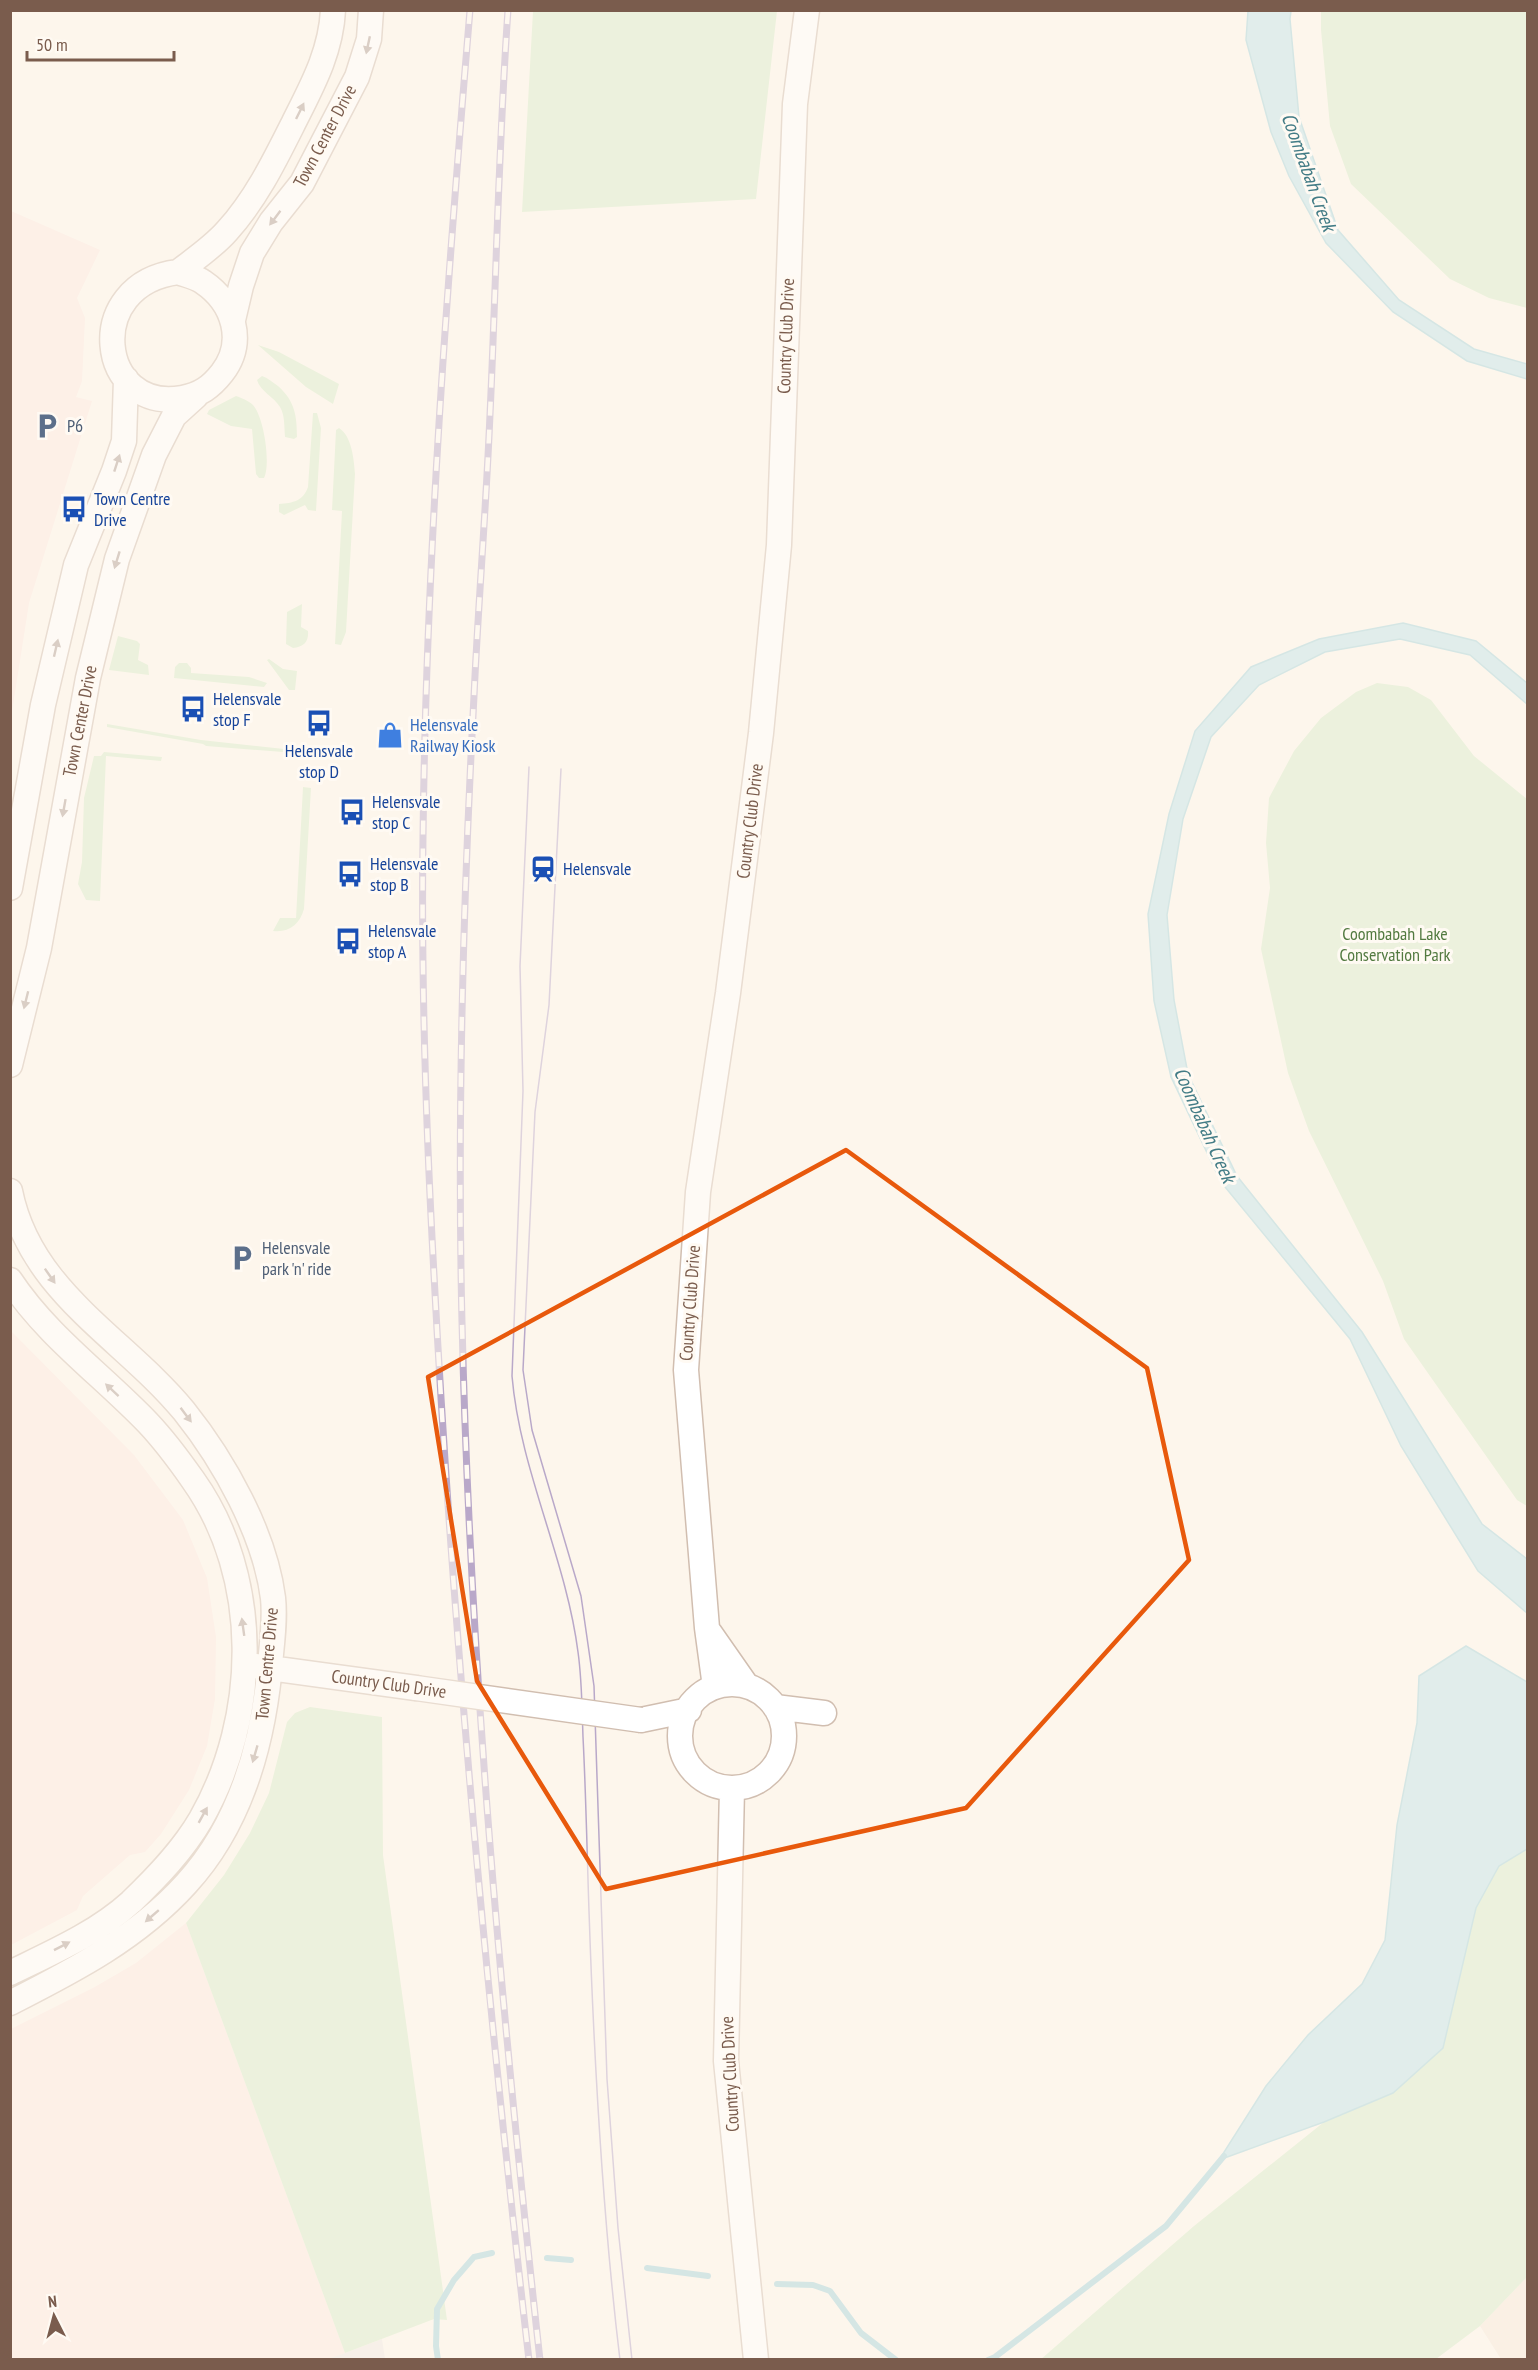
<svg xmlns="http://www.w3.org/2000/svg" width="1538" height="2370" viewBox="0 0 1538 2370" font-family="'PT Sans Narrow',sans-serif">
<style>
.residential{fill:#f5e8da}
.commercial{fill:#fde8e0}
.industrial{fill:#efe9e4}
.green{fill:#d8ecc9}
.water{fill:#bfe3e8;stroke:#a5d3da;stroke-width:1.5}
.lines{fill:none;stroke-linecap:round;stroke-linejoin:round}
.stream{stroke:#a5d3da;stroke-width:6}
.minor-casing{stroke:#d1beb0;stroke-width:27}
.minor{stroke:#fff;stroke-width:24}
.tram{stroke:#b9a8c9;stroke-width:1.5}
.rail-casing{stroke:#b9a8c9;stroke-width:7}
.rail{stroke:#fffaf3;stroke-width:4.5;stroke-dasharray:14;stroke-linecap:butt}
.minor-bridge-casing{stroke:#d1beb0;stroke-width:27;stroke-linecap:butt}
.minor-bridge{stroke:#fff;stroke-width:24}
.oneway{fill:#af9d94}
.marked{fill:none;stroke:#e8590c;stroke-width:4.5;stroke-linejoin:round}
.labels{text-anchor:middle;stroke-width:6;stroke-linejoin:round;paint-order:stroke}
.street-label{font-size:18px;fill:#7a5c4d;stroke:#fffaf3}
.service-label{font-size:18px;fill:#4e5e75;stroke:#fffaf3;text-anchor:start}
.transit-label{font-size:18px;fill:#164399;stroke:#fffaf3;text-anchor:start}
.shop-label{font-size:18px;fill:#366cbe;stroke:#fffaf3;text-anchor:start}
.park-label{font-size:18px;fill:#537a41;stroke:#fffaf3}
.water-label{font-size:20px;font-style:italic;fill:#437c86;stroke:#fffaf3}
</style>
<rect width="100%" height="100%" fill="#fdf6ec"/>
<!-- residential -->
<path class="residential" d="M 1527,2277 L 1527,2359 L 1501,2359 L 1480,2326 Z"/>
<!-- commercial -->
<path class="commercial" d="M 11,211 L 100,250 L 77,298 L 85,318 L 82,381 L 76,397 L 92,401 L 29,603 L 11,718 Z
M 11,1331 L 134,1455 L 183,1520 L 207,1578 L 216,1637 L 215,1699 L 207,1746 L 189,1790 L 161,1834 L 145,1852 L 130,1855 L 83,1896 L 77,1910 L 11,1945 Z
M 186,1923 L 345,2353 L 328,2360 L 11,2360 L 11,2029 L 93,1988 L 136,1963 Z"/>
<!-- industrial -->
<path class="industrial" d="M 382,2339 L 385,2359 L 328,2359 L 345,2353 Z"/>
<!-- green -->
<path class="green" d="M 533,11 L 777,11 L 756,199 L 522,212 Z
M 1321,11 L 1527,11 L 1527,308 L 1489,298 L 1450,279 L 1351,184 L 1330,126 L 1321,30 Z
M 258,345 L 279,352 L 339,384 L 333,404 L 306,387 Z
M 262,376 C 268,378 272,382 278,386 C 295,401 297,416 297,437 L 294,439 L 285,437 C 284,427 285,415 280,407 C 274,397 260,391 257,380 Z
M 236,396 C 242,398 249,401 253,405 C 264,417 271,464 264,478 L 259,478 L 256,474 L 252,429 L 231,426 L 207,414 L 209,410 Z
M 313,413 L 317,413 L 321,428 L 316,511 L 308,510 L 305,505 L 284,515 L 279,512 L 279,504 C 293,503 303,501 308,487 Z
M 339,428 C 352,436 354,460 355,474 L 346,632 L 341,645 L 335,644 L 342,511 L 332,510 L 336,430 Z
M 302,604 L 301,627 L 308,631 C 309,641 304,647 293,648 L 286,644 L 287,612 Z
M 118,636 L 137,641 L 140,644 L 138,660 L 148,665 L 149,675 L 109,670 Z
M 269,659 L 283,669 L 297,671 L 295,690 L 289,690 L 267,660 Z
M 179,663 L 187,663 L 191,668 L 191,673 L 249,677 L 267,683 L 264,687 L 174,678 L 175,667 Z
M 1377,683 L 1408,687 L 1431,700 L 1474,756 L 1527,799 L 1527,1506 L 1517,1500 L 1404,1339 L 1383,1281 L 1309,1131 L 1288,1073 L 1261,949 L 1270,888 L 1266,843 L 1269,798 L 1294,751 L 1321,718 L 1356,692 Z
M 107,724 L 201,740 L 303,751 L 296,753 L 206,746 L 203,744 L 107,727 Z
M 104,752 L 162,757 L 161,761 L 106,756 L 100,901 L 86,900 L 78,884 L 82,862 L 84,798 L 94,756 L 101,756 Z
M 303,787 L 311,788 L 304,909 C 300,924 289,933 273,931 L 280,918 L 296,918 Z
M 310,1707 L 382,1717 L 383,1855 L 447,2320 L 434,2319 L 345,2353 L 186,1923 L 224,1875 L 250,1833 L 269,1793 L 287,1722 L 295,1713 Z
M 1527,1849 L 1527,2277 L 1480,2326 L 1436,2359 L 1040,2360 L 1194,2226 L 1324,2122 L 1393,2093 L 1443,2048 L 1476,1908 L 1499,1866 Z"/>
<!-- water -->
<path class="water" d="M 1248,11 L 1291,11 L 1290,19 L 1299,117 L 1338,230 L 1399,300 L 1474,349 L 1527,364 L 1527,379 L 1467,361 L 1393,312 L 1326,243 L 1289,176 L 1271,132 L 1246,40 Z
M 1403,623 L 1476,641 L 1527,683 L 1527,704 L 1470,655 L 1400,639 L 1325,652 L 1259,685 L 1211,737 L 1183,819 L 1167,915 L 1174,1000 L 1188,1074 L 1237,1176 L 1362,1332 L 1482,1524 L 1527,1559 L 1527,1613 L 1478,1571 L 1401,1446 L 1350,1339 L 1221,1182 L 1171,1077 L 1154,1001 L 1148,914 L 1169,814 L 1195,731 L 1251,667 L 1319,639 Z
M 1466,1646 L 1527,1682 L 1527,1849 L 1499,1866 L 1476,1908 L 1443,2048 L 1393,2093 L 1324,2122 L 1219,2160 L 1266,2086 L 1308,2035 L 1362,1984 L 1385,1940 L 1397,1825 L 1417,1723 L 1419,1676 Z"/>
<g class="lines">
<!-- stream -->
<path class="stream" d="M 547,2258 L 571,2260
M 647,2268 L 708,2276
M 777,2284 L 813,2285 L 830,2291 L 861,2333 L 896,2360
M 438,2360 L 436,2346 L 437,2309 L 454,2280 L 474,2257 L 492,2253
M 988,2360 L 995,2357 L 1166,2226 L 1224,2156"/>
<!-- minor casing -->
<g class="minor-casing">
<path id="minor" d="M 178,272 C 186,275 196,277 203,282 C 234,303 246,342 222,373 C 211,387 200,395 182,398 C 98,413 82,284 178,272 Z
M 178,272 C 195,259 213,247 227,231 C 256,199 275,160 294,122 C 312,86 331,52 333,10
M 233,320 L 241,286 L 252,253 L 271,222 L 302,183 L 357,77 L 369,39 L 371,10
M 10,888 L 43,705 L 76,565 L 114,471 L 124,441 L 126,379
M 10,1065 L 39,948 L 88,678 L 117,559 L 154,455 L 174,416 L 196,396
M 10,1191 C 30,1292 124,1338 184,1411 C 224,1461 265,1534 273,1598 C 275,1616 273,1635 271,1654 C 265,1735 243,1822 186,1884 C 137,1938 75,1970 10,2003
M 10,1280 C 47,1336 102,1375 148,1423 C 165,1441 179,1460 193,1480 C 262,1577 259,1717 201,1819 C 183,1850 157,1877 131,1902 C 97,1933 51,1953 10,1973
M 710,1633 L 747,1686
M 255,1666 L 416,1688
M680 1736a52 52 0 1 1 104 0a52 52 0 1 1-104 0Z
M 715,1687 L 707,1628 L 686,1370 L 698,1192 L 728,993 L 761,733 L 779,545 L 795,104 L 807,10
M 775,1707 L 824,1713
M 641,1720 L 689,1710
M 732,1788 L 726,2061 L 756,2360"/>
</g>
<!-- minor -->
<use href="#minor" class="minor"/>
<!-- tram -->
<path class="tram" d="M 529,767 L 520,966 L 523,1091 L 512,1376 C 520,1471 566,1558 578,1652 C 582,1680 582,1709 583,1737 C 586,1795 587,1853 589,1911 C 594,2061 602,2211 620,2360
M 561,769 L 549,1005 L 535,1112 L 523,1370 L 532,1430 L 581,1596 L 594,1686 L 607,2079 L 618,2228 L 632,2360"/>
<!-- rail casing -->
<g class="rail-casing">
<path id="rail" d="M 470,10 C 447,285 426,562 423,837 C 421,983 426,1129 434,1275 C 453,1638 487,1999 529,2360
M 508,10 C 498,152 496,294 489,436 C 485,522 478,609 474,696 C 463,904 457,1113 462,1322 C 470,1669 502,2015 540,2360"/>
</g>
<!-- rail -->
<use href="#rail" class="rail"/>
<!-- minor-bridge casing -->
<g class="minor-bridge-casing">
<path id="minor-bridge" d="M 416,1688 L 641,1720"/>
</g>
<!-- minor-bridge -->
<use href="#minor-bridge" class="minor-bridge"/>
</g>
<!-- one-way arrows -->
<defs><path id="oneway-solid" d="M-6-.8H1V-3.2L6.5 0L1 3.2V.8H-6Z" transform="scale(1.5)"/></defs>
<g class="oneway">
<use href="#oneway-solid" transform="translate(368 45) rotate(102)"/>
<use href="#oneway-solid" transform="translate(300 111) rotate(-64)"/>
<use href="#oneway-solid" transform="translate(275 218) rotate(127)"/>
<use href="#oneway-solid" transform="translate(117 463) rotate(-72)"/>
<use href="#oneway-solid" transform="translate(117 560) rotate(107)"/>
<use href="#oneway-solid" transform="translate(56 648) rotate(-77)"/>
<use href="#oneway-solid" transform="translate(64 808) rotate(100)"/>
<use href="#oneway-solid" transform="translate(26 1000) rotate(104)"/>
<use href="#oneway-solid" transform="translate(50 1276) rotate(55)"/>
<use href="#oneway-solid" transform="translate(112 1390) rotate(-137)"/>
<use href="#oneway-solid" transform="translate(186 1415) rotate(53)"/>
<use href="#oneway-solid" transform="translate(243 1627) rotate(-98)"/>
<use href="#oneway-solid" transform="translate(255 1754) rotate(106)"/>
<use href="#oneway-solid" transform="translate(203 1815) rotate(-61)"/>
<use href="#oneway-solid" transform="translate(152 1916) rotate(139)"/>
<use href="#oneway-solid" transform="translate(62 1946) rotate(-27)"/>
</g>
<!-- marked area -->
<path d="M0 0H1538V2370H0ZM 846,1150 L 1147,1368 L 1189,1560 L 966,1808 L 606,1889 L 477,1681 L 428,1377 Z" fill="#fdf6ec" fill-opacity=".55" fill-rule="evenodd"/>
<path class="marked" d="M 846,1150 L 1147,1368 L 1189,1560 L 966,1808 L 606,1889 L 477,1681 L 428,1377 Z"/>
<!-- icons -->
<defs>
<g id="parking-bare" transform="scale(2.07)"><path d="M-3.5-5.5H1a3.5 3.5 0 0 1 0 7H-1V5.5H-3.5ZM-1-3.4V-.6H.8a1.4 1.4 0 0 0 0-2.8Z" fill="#5c6f8a" stroke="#fffaf3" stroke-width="2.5" paint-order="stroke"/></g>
<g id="bus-bare" transform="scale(2.07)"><path d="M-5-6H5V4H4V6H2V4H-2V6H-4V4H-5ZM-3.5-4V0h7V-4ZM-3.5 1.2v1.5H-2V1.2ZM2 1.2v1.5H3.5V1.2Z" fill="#1a4fb4" stroke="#fffaf3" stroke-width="2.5" paint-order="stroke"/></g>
<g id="shop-bare" transform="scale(2.07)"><path d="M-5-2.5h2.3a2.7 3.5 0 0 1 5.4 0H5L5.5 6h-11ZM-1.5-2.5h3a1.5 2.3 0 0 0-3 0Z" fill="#3f7fe0" stroke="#fffaf3" stroke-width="2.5" paint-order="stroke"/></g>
<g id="station-bare" transform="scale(2.07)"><path d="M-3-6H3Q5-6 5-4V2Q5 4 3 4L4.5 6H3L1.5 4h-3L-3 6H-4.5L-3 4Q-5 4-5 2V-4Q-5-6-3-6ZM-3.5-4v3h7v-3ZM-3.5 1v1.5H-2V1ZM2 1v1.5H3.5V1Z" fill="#1a4fb4" stroke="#fffaf3" stroke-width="2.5" paint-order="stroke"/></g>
</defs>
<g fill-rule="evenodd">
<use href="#parking-bare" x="47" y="426"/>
<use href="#bus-bare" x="74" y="509"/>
<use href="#bus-bare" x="193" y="709"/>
<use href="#bus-bare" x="319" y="723"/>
<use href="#shop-bare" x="390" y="735"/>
<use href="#bus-bare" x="352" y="812"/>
<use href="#station-bare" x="543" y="869"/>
<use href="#bus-bare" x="350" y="874"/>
<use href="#bus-bare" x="348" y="941"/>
<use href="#parking-bare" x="242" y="1258"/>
</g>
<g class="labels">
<!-- street labels -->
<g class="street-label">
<text transform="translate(325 136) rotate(-62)" y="6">Town Center Drive</text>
<text transform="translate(786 336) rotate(-88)" y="6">Country Club Drive</text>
<text transform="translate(80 721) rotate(-79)" y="6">Town Center Drive</text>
<text transform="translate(750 821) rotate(-83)" y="6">Country Club Drive</text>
<text transform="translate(690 1303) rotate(-86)" y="6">Country Club Drive</text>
<text transform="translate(267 1664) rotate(-85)" y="6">Town Centre Drive</text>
<text transform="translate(389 1684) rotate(8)" y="6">Country Club Drive</text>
<text transform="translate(730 2074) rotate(-93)" y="6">Country Club Drive</text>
</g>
<!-- service labels -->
<g class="service-label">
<text x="67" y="432">P6</text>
<text x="262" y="1254">Helensvale<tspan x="262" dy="21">park 'n' ride</tspan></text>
</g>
<!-- transit labels -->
<g class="transit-label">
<text x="94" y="505">Town Centre<tspan x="94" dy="21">Drive</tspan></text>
<text x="213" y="705">Helensvale<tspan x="213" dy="21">stop F</tspan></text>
<text x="319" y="757" text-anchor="middle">Helensvale<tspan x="319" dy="21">stop D</tspan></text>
<text x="372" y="808">Helensvale<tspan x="372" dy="21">stop C</tspan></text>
<text x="370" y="870">Helensvale<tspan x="370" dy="21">stop B</tspan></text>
<text x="563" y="875">Helensvale</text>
<text x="368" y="937">Helensvale<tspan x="368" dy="21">stop A</tspan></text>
</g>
<!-- shop labels -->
<g class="shop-label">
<text x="410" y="731">Helensvale<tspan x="410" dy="21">Railway Kiosk</tspan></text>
</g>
<!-- park labels -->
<g class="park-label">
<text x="1395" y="940">Coombabah Lake<tspan x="1395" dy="21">Conservation Park</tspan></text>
</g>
<!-- water labels -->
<g class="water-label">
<text transform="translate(1309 172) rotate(70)" y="7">Coombabah Creek</text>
<text transform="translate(1205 1125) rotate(66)" y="7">Coombabah Creek</text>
</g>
</g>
<!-- border -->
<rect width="1538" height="2370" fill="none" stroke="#7a5c4d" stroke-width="24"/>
<!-- north arrow -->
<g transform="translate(54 2316) rotate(354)" stroke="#fffaf3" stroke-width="4.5" paint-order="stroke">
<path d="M0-4.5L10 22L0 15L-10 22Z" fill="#7a5c4d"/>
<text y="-9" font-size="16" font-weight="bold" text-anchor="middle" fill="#7a5c4d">N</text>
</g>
<!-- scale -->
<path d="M27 51v9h147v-9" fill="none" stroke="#7a5c4d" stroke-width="3"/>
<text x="36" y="51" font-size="18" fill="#7a5c4d" stroke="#fffaf3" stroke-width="4.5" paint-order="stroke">50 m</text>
</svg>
